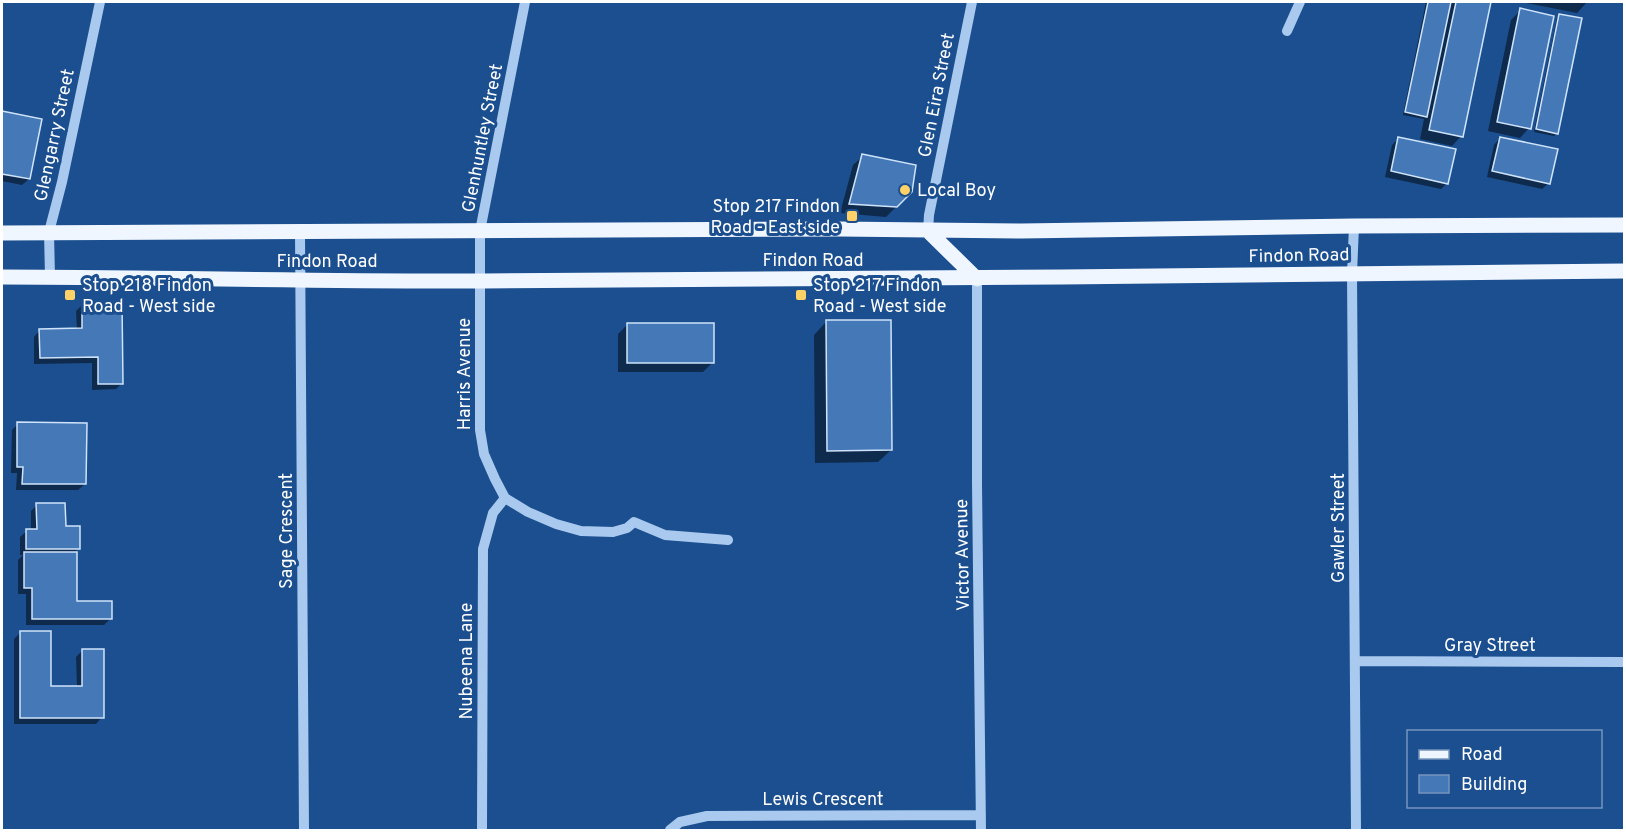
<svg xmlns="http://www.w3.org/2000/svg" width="1626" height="832" viewBox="0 0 1626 832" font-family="Overpass,sans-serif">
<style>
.shadow{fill:#0007}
.building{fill:#4478b7;stroke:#cfe3fa;stroke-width:1.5}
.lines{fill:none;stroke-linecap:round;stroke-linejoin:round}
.minor{stroke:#a9c9ee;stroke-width:10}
.major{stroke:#f0f6ff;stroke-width:15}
.poi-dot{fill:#ffd166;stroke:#1b4f8f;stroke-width:2}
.labels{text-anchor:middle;stroke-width:6;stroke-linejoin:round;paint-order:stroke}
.street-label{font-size:18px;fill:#fff;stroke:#1b4f8f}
.poi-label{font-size:18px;fill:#fff;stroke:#1b4f8f;text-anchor:start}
</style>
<rect width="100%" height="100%" fill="#1b4f8f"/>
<!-- shadow -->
<path class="shadow" d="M 1426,2 L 1490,2 L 1461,136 L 1452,146 L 1420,139 L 1424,119 L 1403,115 Z
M 1522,2 L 1587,2 L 1577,13 Z
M 1521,10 L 1529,128 L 1520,138 L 1488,131 L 1511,20 Z
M 1560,15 L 1557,133 L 1554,136 L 1534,132 L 1557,18 Z
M 2,112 L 40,120 L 29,179 L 22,185 L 2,181 Z
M 1399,138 L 1447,183 L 1441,189 L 1385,177 L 1392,145 Z
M 1500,138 L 1549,183 L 1542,189 L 1487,177 L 1494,145 Z
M 863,156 L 911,192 L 886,217 L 840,213 L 853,165 Z
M 83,304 L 122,383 L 116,389 L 92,390 L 92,363 L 34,364 L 34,337 L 40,330 L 77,329 L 76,311 Z
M 826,322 L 891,450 L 878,462 L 815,463 L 814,335 Z
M 628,324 L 712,363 L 703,372 L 618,372 L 618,334 Z
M 18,424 L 85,484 L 78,490 L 16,490 L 17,473 L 11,473 L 12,430 Z
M 37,505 L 64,528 L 79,548 L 75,552 L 75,602 L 110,619 L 104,625 L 26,625 L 26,594 L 18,594 L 18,560 L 23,555 L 20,555 L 20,537 L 27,531 L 31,531 L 31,511 Z
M 21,632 L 49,688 L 77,688 L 76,657 L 83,650 L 102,717 L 96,724 L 14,724 L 14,639 Z"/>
<!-- building -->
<path class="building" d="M 1428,2 L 1451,2 L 1427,117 L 1405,112 Z
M 1456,2 L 1491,2 L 1463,137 L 1429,130 Z
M 1520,8 L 1554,16 L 1531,129 L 1497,122 Z
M 1559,14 L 1582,18 L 1558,134 L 1536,129 Z
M 2,111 L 42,119 L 30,179 L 2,174 Z
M 1398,137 L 1456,149 L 1448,184 L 1391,171 Z
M 1500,137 L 1558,149 L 1550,184 L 1492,171 Z
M 862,154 L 916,165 L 912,192 L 897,207 L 849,204 Z
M 122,302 L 123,384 L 98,384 L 98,357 L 40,358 L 39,329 L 82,328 L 82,303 Z
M 826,320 L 891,320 L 892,450 L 827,451 Z
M 627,323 L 714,323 L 714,363 L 627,363 Z
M 17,422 L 87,423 L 86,484 L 22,484 L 23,467 L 17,467 Z
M 36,503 L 65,503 L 66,526 L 80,526 L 80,549 L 26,549 L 26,529 L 37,529 Z
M 24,552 L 77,552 L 77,601 L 112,601 L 112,619 L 32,619 L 32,588 L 24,588 Z
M 20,631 L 51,631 L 51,686 L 82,686 L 82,649 L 104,649 L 104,718 L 20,718 Z"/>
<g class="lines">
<!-- minor -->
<path class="minor" d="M 525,2 L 480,231 L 480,430 L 484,454 L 495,479 L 505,498 L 528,512 L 556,524 L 581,531 L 613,532 L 627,528 L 634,522 L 665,535 L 728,540
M 1287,31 L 1300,2
M 1354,226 L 1352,274 L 1356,830
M 928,231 L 929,215 L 972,2
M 300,232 L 304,830
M 50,277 L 49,232 L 62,182 L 100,2
M 977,279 L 977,484 L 981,830
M 1355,661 L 1624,662
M 482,830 L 483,549 L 493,513 L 505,498
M 670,830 L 680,822 L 707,816 L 981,815"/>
<!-- major -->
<path class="major" d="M 928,231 L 977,279
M 2,233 L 839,229 L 1022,231 L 1354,226 L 1624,225
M 2,277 C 162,277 322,282 483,281 C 863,280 1244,275 1624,271"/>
</g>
<!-- markers -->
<g class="poi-dot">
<circle cx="905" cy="190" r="6"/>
<rect x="846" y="210" width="12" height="12" rx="3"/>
<rect x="64" y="289" width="12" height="12" rx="3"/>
<rect x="795" y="289" width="12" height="12" rx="3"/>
</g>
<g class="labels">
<!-- street labels -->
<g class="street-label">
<text transform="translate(936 95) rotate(-79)" y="6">Glen Eira Street</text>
<text transform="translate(54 135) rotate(-78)" y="6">Glengarry Street</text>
<text transform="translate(482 138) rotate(-79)" y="6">Glenhuntley Street</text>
<text transform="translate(1299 255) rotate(-1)" y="6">Findon Road</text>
<text x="813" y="266">Findon Road</text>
<text x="327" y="267">Findon Road</text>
<text transform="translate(464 374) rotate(-90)" y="6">Harris Avenue</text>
<text transform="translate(1338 528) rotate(-90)" y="6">Gawler Street</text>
<text transform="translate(286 531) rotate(-90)" y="6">Sage Crescent</text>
<text transform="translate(962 555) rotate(-91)" y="6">Victor Avenue</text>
<text x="1490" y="651">Gray Street</text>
<text transform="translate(466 661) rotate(-90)" y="6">Nubeena Lane</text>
<text x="823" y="805">Lewis Crescent</text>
</g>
<!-- poi labels -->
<g class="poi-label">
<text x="917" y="196">Local Boy</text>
<text x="840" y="212" text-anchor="end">Stop 217 Findon<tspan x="840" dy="21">Road - East side</tspan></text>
<text x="82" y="291">Stop 218 Findon<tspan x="82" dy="21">Road - West side</tspan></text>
<text x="813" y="291">Stop 217 Findon<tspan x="813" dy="21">Road - West side</tspan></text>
</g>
</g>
<!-- border -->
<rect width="1626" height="832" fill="none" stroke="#ffffff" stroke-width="6"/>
<!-- legend -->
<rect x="1407" y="730" width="195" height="78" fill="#1b4f8f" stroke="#7695bc" stroke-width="1.5"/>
<rect x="1419" y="750" width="30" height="9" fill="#f0f6ff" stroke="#7695bc" stroke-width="1.5"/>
<text x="1461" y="760" font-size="18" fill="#ffffff">Road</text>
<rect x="1419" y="775" width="30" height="18" fill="#4478b7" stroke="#7695bc" stroke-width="1.5"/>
<text x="1461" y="790" font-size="18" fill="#ffffff">Building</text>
</svg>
